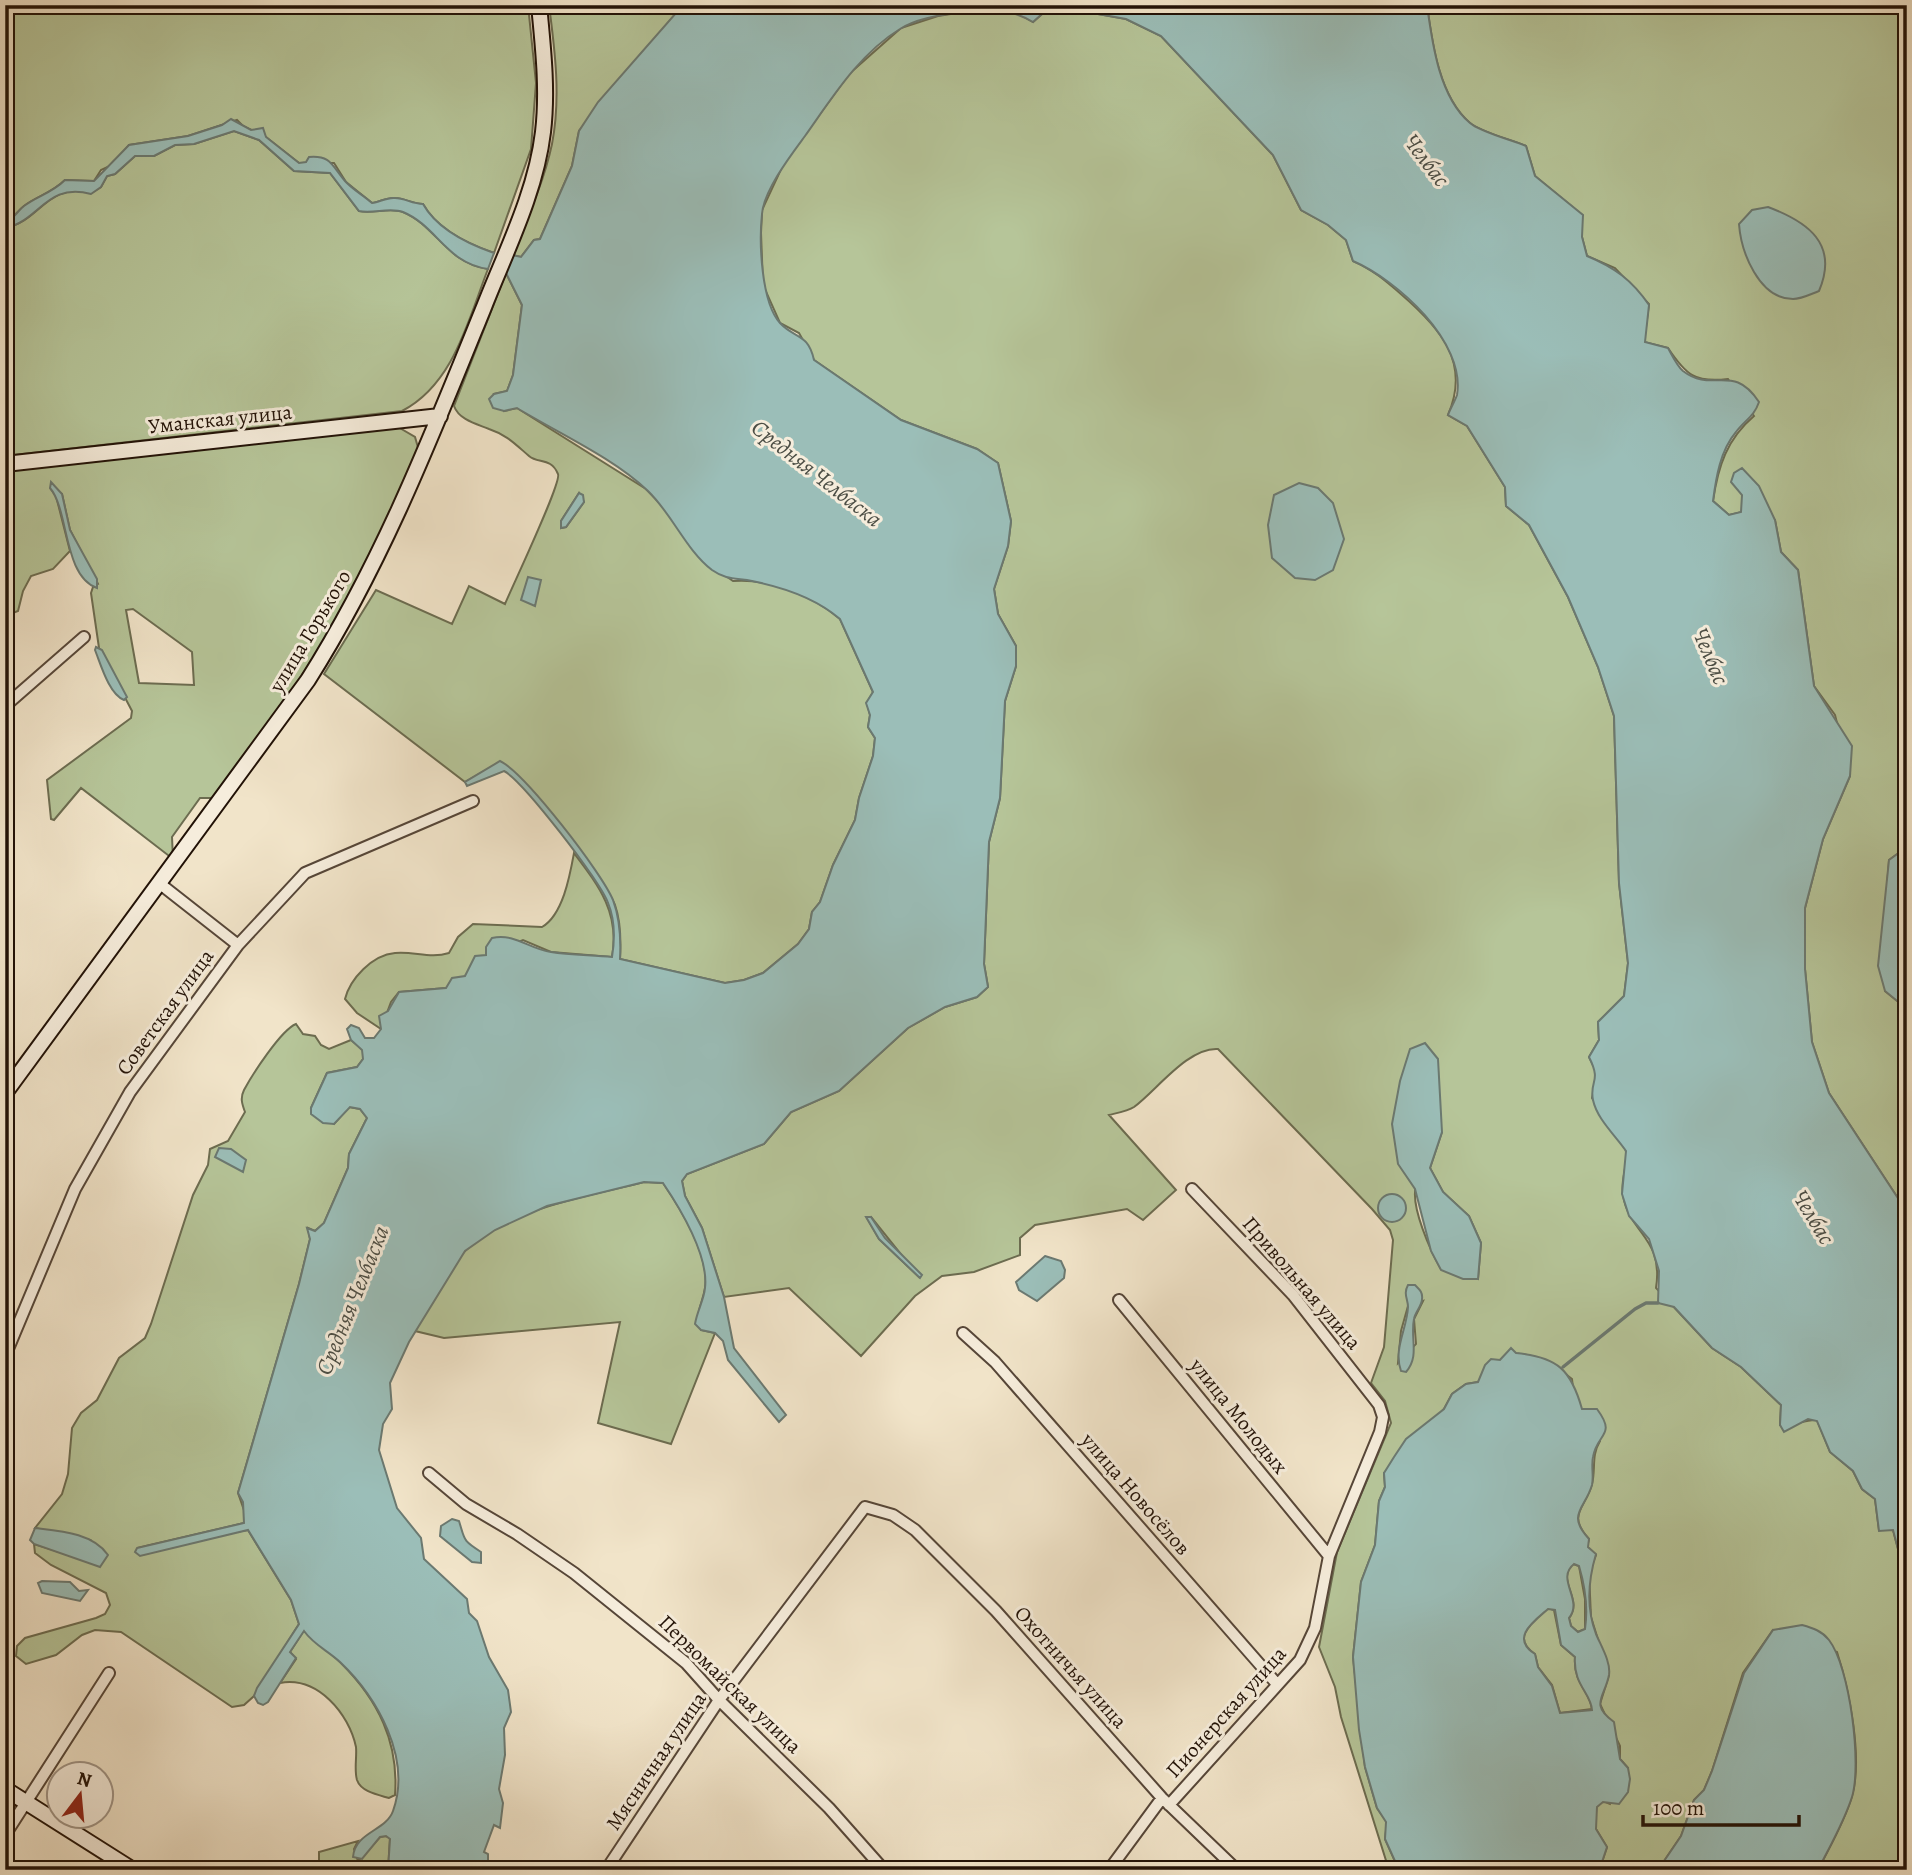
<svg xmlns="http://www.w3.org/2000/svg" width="1912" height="1875" viewBox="0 0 1912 1875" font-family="Alegreya,serif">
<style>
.green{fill:#b6c599;stroke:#6c6c50;stroke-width:2;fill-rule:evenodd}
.water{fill:#9bbeb8;stroke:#6b7971;stroke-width:2;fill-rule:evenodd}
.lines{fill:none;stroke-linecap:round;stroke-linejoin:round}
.stream{stroke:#6b7971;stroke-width:3.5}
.street-casing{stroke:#564638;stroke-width:14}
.secondary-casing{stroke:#221207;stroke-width:18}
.street{stroke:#f6eddc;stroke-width:10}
.secondary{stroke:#f6eddc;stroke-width:14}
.labels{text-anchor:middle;stroke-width:6;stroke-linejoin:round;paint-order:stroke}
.street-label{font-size:21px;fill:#221207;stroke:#f6eddc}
.water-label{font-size:23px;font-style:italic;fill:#4c4e45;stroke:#f6eddc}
</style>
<rect width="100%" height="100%" fill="#f1e4c9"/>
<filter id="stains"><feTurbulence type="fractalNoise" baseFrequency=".00286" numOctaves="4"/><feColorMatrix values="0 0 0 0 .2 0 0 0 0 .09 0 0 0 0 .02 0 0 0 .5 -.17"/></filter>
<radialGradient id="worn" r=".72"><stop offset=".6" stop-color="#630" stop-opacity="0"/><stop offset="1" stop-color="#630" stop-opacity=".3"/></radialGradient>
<!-- green -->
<path class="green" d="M 5,5 L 528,5 L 536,83 L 531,149 L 494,253 C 468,244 437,229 423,204 C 412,204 405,198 395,198 C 387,197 380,202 372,203 L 346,182 L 334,163 L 299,163 L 266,137 L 243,126 L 237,120 L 188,136 L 129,145 L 112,165 L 101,170 L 94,181 L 65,180 C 52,193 37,196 24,206 C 16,212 15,219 5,220 Z
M 549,5 L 683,5 L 579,131 L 572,166 L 540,239 L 534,240 L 521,257 L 512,255 C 527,219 544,182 552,144 C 561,98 555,51 549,5 Z
M 1427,5 L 1907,5 L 1907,847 L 1889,860 L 1884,925 L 1885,991 L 1907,1009 L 1907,1212 L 1829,1093 L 1812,1042 L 1805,969 L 1805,908 L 1823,839 L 1850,776 L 1835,715 L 1814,686 L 1798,570 L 1781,552 L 1775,520 L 1742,495 L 1742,512 L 1729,515 L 1713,501 C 1718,466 1727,439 1754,416 L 1728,379 C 1695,383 1686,375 1668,348 L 1644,342 L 1649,304 L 1615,268 L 1587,256 L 1582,237 L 1582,215 L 1535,176 L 1526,146 C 1512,140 1480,132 1470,123 C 1439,97 1432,42 1427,5 Z
M 982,9 L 1012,10 L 1033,22 L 1042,14 L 1070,9 L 1126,19 L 1161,36 L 1273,155 L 1301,210 L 1328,225 L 1346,240 L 1353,261 C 1372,269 1386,281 1402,295 C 1440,328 1471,362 1448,415 L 1467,426 L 1505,487 L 1506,506 L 1529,525 L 1568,597 L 1598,667 L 1614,716 L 1619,883 L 1628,963 L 1624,996 L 1598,1022 L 1599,1040 L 1589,1057 L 1597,1073 L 1592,1098 C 1599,1109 1625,1141 1626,1152 C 1628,1166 1620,1181 1623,1195 C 1629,1234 1664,1237 1656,1288 L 1712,1348 L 1741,1367 L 1781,1405 L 1780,1425 C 1795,1427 1803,1419 1817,1420 L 1830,1452 L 1853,1471 L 1862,1489 L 1875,1499 L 1879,1530 L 1893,1530 L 1898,1549 L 1907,1557 L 1907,1870 L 1818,1870 C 1830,1846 1845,1821 1852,1796 C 1863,1758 1849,1689 1837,1652 L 1773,1630 L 1743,1673 L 1712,1771 L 1704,1790 L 1694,1800 L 1681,1836 L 1658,1870 L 1640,1870 L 1638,1866 L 1628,1863 L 1608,1869 L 1601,1865 L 1607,1847 L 1596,1829 L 1596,1807 L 1603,1801 L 1610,1804 L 1628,1768 L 1620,1759 L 1620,1746 L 1600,1704 L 1609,1675 L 1591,1617 L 1589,1573 L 1596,1555 L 1587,1547 L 1589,1539 C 1566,1514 1586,1508 1592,1484 C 1596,1468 1591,1456 1600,1441 C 1589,1422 1573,1400 1572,1379 C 1551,1362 1535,1353 1507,1353 L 1478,1382 L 1466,1384 L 1452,1394 L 1444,1409 L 1384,1473 L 1385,1487 L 1379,1501 L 1375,1545 L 1361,1582 L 1353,1657 L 1365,1767 L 1377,1808 L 1387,1822 L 1385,1839 L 1399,1870 L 1389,1870 L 1341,1717 L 1335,1687 L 1319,1647 L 1337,1552 L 1391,1423 L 1385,1401 L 1371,1383 L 1384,1347 L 1393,1240 L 1390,1230 L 1372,1209 L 1218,1049 C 1188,1047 1157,1090 1134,1107 C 1128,1111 1117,1113 1109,1115 L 1176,1190 L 1143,1220 L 1127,1209 L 1035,1225 L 1020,1238 L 1020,1255 L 974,1272 L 942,1276 L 915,1296 L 861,1356 L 789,1288 L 724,1297 L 702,1228 L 685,1196 L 682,1181 L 687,1174 L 764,1144 L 791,1112 L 839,1091 L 908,1028 L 945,1007 L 977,997 L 988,987 L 984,964 L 989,842 L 1000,798 L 1005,701 L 1016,666 L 1016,646 L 998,614 L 994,589 L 1008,546 L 1011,521 L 998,463 L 977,449 L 901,420 L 814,360 L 799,333 L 780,323 L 763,285 L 761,233 L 762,210 L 783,165 L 849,74 L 901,28 L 938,16 ZM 1442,1132 L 1430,1168 L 1443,1192 L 1469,1216 L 1481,1243 L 1478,1279 L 1441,1269 C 1431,1252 1410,1206 1416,1186 C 1421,1168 1434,1149 1442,1132 ZM 871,1217 L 920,1278 L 879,1239 L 867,1218 ZM 1423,1301 L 1414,1319 L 1416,1344 L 1398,1363 L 1401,1331 L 1408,1306 Z
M 234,131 L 259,140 L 294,171 L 330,173 L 359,211 C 373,214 390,207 403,212 C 437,226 446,263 488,269 C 468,320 454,384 402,411 L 5,456 L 5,228 C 41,221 46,182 91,193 L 101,187 L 107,176 L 115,174 L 135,156 L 154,156 L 175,145 L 194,144 Z
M 506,273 L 522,305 L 513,375 L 507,391 L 494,394 L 504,411 L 517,408 L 646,489 L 669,513 L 699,557 L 733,581 C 768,578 814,596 840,619 L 873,692 L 867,703 L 870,715 L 868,727 L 875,738 L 873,756 L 859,798 L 855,820 L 833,865 L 820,902 L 812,912 L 809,929 L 798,944 L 763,973 L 744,980 L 725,983 L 620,959 C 621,942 621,922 615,905 C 606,883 521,771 500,762 L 465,782 L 324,674 L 376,590 L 452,624 L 469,586 L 505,604 C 512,587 562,482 558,474 C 551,457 538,464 529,456 C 515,444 507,435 489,429 C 477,424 459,420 454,406 ZM 579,493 L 584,502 L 566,527 L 561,528 L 561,521 Z
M 398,427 L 415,437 L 419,451 C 389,519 357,586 318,650 C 287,701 249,749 214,798 L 200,798 L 172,837 L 173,859 L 81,788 L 54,820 L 51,819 L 47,780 L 131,718 L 132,711 L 99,648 L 91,593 L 93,587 L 98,584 L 70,530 L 62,494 L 50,488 L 56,496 L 70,551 L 53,569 L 31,576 L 23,591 L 18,611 L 13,613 L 5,609 L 5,471 ZM 133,609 L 192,652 L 194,685 L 139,683 L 126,610 Z
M 574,853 C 599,886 620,913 612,957 L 551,952 L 523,940 L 486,955 L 465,976 L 446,988 L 399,992 L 391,1002 L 381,1029 L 357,1013 L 345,999 C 350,979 372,955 395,953 C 414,951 430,959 449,953 L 458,937 L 473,924 L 542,927 C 563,915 570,875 574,853 Z
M 296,1024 L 303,1034 L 315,1036 L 321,1045 L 329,1049 L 351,1040 L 363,1050 L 363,1059 L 357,1067 L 327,1073 L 311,1108 L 334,1124 L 349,1107 L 360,1109 L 367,1118 L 349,1154 L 348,1168 L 324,1223 L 315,1231 L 308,1228 L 310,1239 L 299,1284 L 238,1493 L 246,1516 L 244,1523 L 137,1548 L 248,1530 L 291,1600 L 299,1624 L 254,1696 L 244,1705 L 232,1707 L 121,1632 L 95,1630 L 82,1635 L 56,1655 L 26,1664 L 16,1656 L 17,1646 L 25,1638 L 96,1618 L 105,1614 L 110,1605 L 106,1593 L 51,1565 L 35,1553 L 34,1544 L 76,1557 L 90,1540 L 35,1528 L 62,1494 L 68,1474 L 72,1428 L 81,1413 L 97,1400 L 119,1358 L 145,1338 L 151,1324 L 193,1195 L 208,1165 L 210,1149 L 228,1141 L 245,1112 C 242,1104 240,1098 244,1090 C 252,1075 281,1030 296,1024 Z
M 644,1182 L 663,1183 C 680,1208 710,1256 705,1288 C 702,1307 695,1308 701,1330 L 715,1333 L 671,1444 L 598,1423 L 620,1322 L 444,1338 L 415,1331 C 430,1305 444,1271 466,1250 C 513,1207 585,1197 644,1182 Z
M 1573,1564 L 1579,1566 L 1585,1599 L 1585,1629 L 1578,1632 L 1571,1626 L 1569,1618 C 1584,1599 1555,1580 1573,1564 Z
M 1548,1608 L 1554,1610 L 1561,1645 L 1575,1657 C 1573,1684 1590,1691 1592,1709 L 1560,1713 L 1552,1685 L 1538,1667 L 1535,1654 C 1510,1638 1533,1622 1548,1608 Z
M 304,1630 C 315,1643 329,1651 341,1663 C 378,1700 399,1742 395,1795 L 389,1798 C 379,1795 361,1792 357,1780 C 354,1770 357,1757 356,1747 C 349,1714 318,1676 280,1683 L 296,1659 L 290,1652 Z
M 386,1836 L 390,1838 L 388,1870 L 319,1870 L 319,1852 L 358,1841 L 354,1849 L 358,1861 L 380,1837 Z"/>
<!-- water -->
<path class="water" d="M 683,5 L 1427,5 C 1432,42 1439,97 1470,123 C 1480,132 1512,140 1526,146 L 1535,176 L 1583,215 L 1582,237 L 1587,256 C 1614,267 1632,280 1649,305 L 1645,342 L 1668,348 C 1672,355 1677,366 1683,371 C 1713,394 1733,362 1759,402 C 1754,417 1745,420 1736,432 C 1720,451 1716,478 1713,501 L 1729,515 L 1741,512 L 1742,495 L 1731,482 L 1734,473 L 1742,468 L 1759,486 L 1775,520 L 1781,552 L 1798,570 L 1814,686 L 1852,746 L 1850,776 L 1823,839 L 1805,908 L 1805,969 L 1812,1042 L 1829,1093 L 1907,1212 L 1907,1557 L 1898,1549 L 1893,1530 L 1879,1531 L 1875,1499 L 1862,1489 L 1853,1471 L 1830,1452 L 1817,1421 L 1808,1419 L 1784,1432 L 1780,1425 L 1781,1405 L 1741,1367 L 1712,1348 L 1674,1307 L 1658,1303 L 1659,1271 L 1649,1239 L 1629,1216 L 1622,1194 L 1626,1151 C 1615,1135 1597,1119 1593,1100 C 1589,1080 1602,1083 1589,1057 L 1599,1040 L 1598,1022 L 1624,996 L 1628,963 L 1619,883 L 1614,716 L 1598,667 L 1568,597 L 1529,525 L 1506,506 L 1505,487 L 1467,426 L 1448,415 C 1450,409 1455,401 1457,395 C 1466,342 1397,280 1353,261 L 1346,240 L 1328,225 L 1301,210 L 1273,155 L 1161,36 L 1126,19 L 1070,9 L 1042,14 L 1033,22 C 1008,8 989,7 961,12 C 942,15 917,18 900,29 C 859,54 832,98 805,136 C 791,155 764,190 762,214 C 759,242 761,302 780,323 C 795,339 808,333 814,360 L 901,420 L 977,449 L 998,463 L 1011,521 L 1008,546 L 994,589 L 998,614 L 1016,646 L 1016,666 L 1005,701 L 1000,798 L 989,842 L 984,964 L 988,987 L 977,997 L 945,1007 L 908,1028 L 839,1091 L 791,1112 L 764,1144 L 687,1174 L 682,1181 L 685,1196 L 702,1228 L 724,1297 L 734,1348 L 786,1415 L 779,1422 L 728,1360 L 723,1341 L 715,1333 L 701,1330 L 695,1324 C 697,1311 704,1300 705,1288 C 709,1256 680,1208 663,1183 L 644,1182 L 547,1206 L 495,1230 L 465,1251 L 409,1342 L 390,1383 L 392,1409 L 383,1424 L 379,1450 L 397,1508 L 421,1538 L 424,1559 L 467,1599 L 469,1613 L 477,1621 L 489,1657 L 508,1690 L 511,1712 L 504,1728 L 505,1755 L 499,1789 L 503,1803 L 500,1828 L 494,1825 L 484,1852 L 488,1854 L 488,1870 L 388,1870 L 390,1839 L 386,1836 L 380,1837 L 362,1859 L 353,1857 C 355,1832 386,1831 393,1811 C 412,1758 377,1697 340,1662 C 327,1650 314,1645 304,1631 L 290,1652 L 296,1658 L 268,1702 L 263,1705 L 258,1703 L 254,1696 L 257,1688 L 299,1624 L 291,1600 L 248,1530 L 140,1556 L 135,1552 L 137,1548 L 244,1523 L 243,1502 L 238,1493 L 299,1284 L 310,1239 L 307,1228 L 315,1231 L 324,1223 L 348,1168 L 349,1154 L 367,1118 L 360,1109 L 350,1107 L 334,1124 L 323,1123 L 311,1114 L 311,1108 L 327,1073 L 357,1067 L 363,1059 L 362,1050 L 351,1040 L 347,1029 L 351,1025 L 359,1028 L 365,1038 L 374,1038 L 381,1029 L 379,1016 L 388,1011 L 399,992 L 446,988 L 452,978 L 465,976 L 475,956 L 486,955 L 486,947 L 492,938 C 515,933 529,949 551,952 C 570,955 592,955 612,957 C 615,939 615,920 608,903 C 601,882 523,781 504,771 L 467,786 L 465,782 L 500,761 C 525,773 602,873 613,900 C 620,919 621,940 620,959 L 725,983 L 744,980 L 763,973 L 798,944 L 809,929 L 812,912 L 820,902 L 833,865 L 855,820 L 859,798 L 873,756 L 875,738 L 868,727 L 870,715 L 866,703 L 873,692 L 840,619 C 817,599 782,587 752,581 C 737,578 726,580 712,570 C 686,550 672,514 648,491 C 614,458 558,433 517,408 L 504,411 L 493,408 L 489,399 L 494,394 L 507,391 L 513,375 L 522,305 L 506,273 L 512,255 L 521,257 L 534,240 L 540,239 L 572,166 L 579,131 L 598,102 Z
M 231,119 L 251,130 L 263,128 L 266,137 L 299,163 L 306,162 L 309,157 C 331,155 332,166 345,181 C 352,189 363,195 372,203 C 380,202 387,197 395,198 C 405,198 412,204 423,204 C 437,229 468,244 494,253 L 488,269 C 446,263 437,226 403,212 C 390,207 373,214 359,211 L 330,173 L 294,171 L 259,140 L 234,131 L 194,144 L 175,145 L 154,156 L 135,156 L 115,174 L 107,176 L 101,187 L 91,194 C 46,182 40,221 5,228 L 5,220 C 15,219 16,212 24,206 C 37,196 52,193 65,180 L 94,181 L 129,145 L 188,136 L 222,125 Z
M 1768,207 C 1808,222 1839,244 1819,291 C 1811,294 1801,299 1793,299 C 1759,299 1741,252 1739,224 L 1752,210 Z
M 51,482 L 62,494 L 70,530 L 97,579 L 97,588 C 63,576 69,510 50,488 Z
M 1299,483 L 1318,488 L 1333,503 L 1344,539 L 1333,570 L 1315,580 L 1295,578 L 1272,558 L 1268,525 L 1274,495 Z
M 579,493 L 583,495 L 584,502 L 566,527 L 561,528 L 561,521 Z
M 528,577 L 541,580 L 535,606 L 521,600 Z
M 96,647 L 102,650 L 127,697 L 124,700 C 109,694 101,665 95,650 Z
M 1907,847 L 1907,1009 L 1885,991 L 1878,966 L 1889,860 Z
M 1425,1043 L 1438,1059 L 1442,1132 L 1430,1168 L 1443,1192 L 1469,1216 L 1481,1243 L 1478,1279 L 1463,1279 L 1441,1270 L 1431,1251 L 1415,1189 L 1398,1164 L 1392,1124 L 1400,1081 L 1410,1049 Z
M 219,1148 L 231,1149 L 246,1160 L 243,1172 L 215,1157 Z
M1378 1208a14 14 0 1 1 28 0a14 14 0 1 1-28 0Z
M 866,1217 L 871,1217 L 885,1238 L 922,1275 L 920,1278 L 879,1239 Z
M 1045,1256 L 1061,1261 L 1065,1270 L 1064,1278 L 1037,1301 L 1019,1290 L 1016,1282 Z
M 1408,1285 L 1415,1285 C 1419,1289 1423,1292 1422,1299 C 1422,1306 1415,1312 1414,1319 C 1410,1338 1420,1356 1406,1372 L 1401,1371 C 1393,1349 1407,1329 1408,1307 C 1408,1299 1403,1294 1408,1285 Z
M 1511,1348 L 1516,1353 C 1558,1357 1571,1370 1582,1409 L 1597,1409 C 1617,1436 1597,1433 1593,1457 C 1591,1466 1594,1476 1592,1485 C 1585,1509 1566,1514 1589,1539 L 1588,1547 L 1596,1554 C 1588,1581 1586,1608 1596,1634 C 1601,1646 1611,1662 1609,1675 C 1605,1697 1589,1704 1614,1722 L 1620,1759 L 1628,1768 L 1630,1779 L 1628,1792 L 1619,1804 L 1603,1802 L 1597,1807 L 1596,1829 L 1607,1847 L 1601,1865 L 1608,1869 L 1628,1863 L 1638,1866 L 1640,1870 L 1399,1870 L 1385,1839 L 1386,1822 L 1377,1808 L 1365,1767 L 1359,1730 L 1353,1657 L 1361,1582 L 1375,1545 L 1379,1501 L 1385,1487 L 1384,1473 L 1394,1457 L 1406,1439 L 1444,1409 L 1452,1394 L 1466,1384 L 1478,1382 L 1485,1365 L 1491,1359 L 1500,1360 ZM 1574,1564 L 1579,1566 C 1585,1586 1588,1609 1585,1629 L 1578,1632 L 1571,1626 L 1569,1618 C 1584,1600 1555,1579 1574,1564 ZM 1548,1609 L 1555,1610 L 1561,1645 L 1575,1657 C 1573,1685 1591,1693 1592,1710 L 1560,1713 L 1552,1686 L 1538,1667 L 1535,1654 C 1510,1638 1533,1622 1548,1609 Z
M 452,1519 L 459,1521 C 465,1540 462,1540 481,1552 L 481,1563 L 472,1562 L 440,1536 L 441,1526 Z
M 35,1528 C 60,1531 93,1533 108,1555 L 100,1567 L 34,1544 L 30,1540 Z
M 42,1581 L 70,1582 L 79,1591 L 88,1590 L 80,1601 L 42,1593 L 38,1583 Z
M 1802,1625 C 1813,1628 1822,1631 1829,1640 C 1850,1667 1862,1765 1852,1797 C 1844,1822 1830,1846 1818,1870 L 1658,1870 L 1681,1836 L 1694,1800 L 1704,1790 L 1712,1771 L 1744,1673 L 1773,1630 Z"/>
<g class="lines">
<!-- stream -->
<path class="stream" d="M 1563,1367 L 1635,1309 L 1646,1303 L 1658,1303"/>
<!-- street casing -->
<g class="street-casing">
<path id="street" d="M 5,706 L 84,637
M 159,883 L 238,945
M 1119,1300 L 1329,1556
M 963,1333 L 995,1362 L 1277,1684
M 5,1356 L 75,1189 L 130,1092 L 238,945 L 305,873 L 473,801
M 429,1473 L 466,1504 L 517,1534 L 574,1573 L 686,1663 L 719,1700 L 829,1808 L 884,1870
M 1169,1805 L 1300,1660 L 1315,1628 L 1329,1556 L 1380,1432 L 1383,1417 L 1379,1405 L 1293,1295 L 1192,1189
M 5,1835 L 109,1673
M 606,1870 L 719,1700 L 865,1507 L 893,1515 L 915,1530 L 996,1611 L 1162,1798 L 1237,1870
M 1109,1870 L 1162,1798"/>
</g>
<!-- secondary casing -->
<g class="secondary-casing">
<path id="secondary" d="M 5,464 L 440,416
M 5,1093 L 308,680 C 382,563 432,435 484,307 C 506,251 536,192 543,132 C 548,90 543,47 539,5
M 5,1789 L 133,1870"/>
</g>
<!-- street -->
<use href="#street" class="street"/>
<!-- secondary -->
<use href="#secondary" class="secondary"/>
</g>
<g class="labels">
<!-- street labels -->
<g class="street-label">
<text transform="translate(220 419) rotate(-6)" y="7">Уманская улица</text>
<text transform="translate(310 631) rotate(-59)" y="7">улица Горького</text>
<text transform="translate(165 1012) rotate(-54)" y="7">Советская улица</text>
<text transform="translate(1302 1283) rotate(49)" y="7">Привольная улица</text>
<text transform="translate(1239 1416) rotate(51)" y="7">улица Молодых</text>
<text transform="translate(1136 1494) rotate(49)" y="7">улица Новосёлов</text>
<text transform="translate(1071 1667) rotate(48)" y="7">Охотничья улица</text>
<text transform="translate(730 1684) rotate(44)" y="7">Первомайская улица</text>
<text transform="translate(1226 1712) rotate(-48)" y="7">Пионерская улица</text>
<text transform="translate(656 1761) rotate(-56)" y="7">Мясничная улица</text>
</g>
<!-- water labels -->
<g class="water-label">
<text transform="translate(1427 160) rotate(53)" y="8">Челбас</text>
<text transform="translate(817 473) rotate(38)" y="8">Средняя Челбаска</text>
<text transform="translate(1711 656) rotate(67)" y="8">Челбас</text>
<text transform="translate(1814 1217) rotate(59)" y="8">Челбас</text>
<text transform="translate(352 1300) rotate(-68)" y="8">Средняя Челбаска</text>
</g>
</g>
<!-- margin -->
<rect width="1912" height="1875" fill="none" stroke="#f1e4c9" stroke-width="28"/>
<rect x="7" y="7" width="1898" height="1861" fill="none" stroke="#221207" stroke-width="3.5"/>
<rect x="14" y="14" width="1884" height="1847" fill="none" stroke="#221207" stroke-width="2"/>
<!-- north arrow -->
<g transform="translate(80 1795) rotate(16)"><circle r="33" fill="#f6eddc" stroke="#a19587" stroke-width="2"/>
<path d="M0-5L12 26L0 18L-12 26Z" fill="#8f2418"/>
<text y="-10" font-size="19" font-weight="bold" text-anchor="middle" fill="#221207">N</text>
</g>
<!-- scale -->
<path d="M1643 1815v10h156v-10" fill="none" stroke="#221207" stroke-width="3.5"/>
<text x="1653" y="1815" font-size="21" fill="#221207" stroke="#f6eddc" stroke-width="5" paint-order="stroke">100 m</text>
<rect width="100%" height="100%" filter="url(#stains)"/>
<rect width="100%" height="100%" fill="url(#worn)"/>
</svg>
